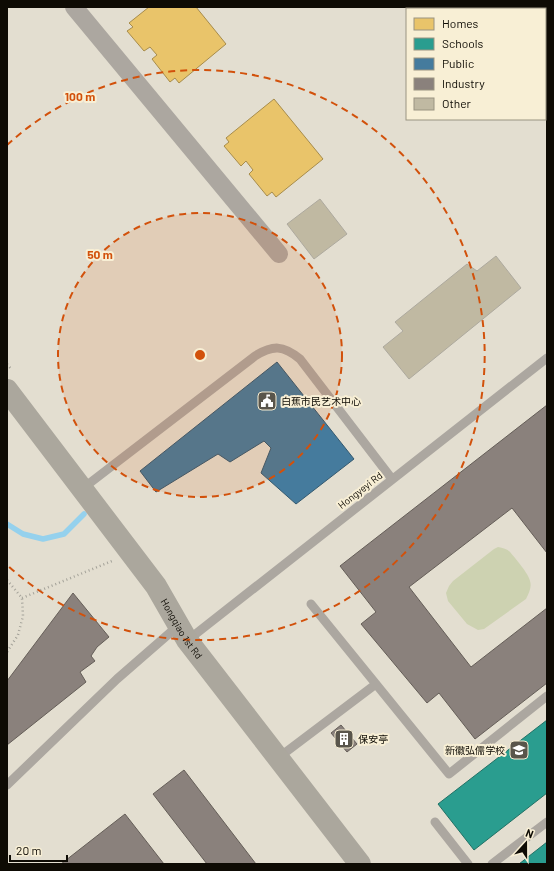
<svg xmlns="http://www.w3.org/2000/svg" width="554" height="871" viewBox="0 0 554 871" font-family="Barlow,'Noto Sans SC',sans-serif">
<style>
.green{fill:#cdd2b1}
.homes{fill:#e9c46a;stroke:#a78c4b}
.schools{fill:#2a9d8f;stroke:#227165}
.public{fill:#457b9d;stroke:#34596f}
.industry{fill:#8a817c;stroke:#655e58}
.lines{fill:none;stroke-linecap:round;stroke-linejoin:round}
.stream{stroke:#95d1ed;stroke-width:5.5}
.building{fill:#c0b9a2;stroke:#ada99e}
.path{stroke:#a4a299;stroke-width:2.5;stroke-dasharray:1 3;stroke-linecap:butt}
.lane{stroke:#aca7a0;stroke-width:9}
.street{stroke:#aca7a0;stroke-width:18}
.secondary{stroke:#aba79d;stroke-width:22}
.ring{fill:none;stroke:#d2510b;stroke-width:2;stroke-dasharray:7 5}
.labels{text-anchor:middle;stroke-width:4;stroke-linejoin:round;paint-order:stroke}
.poi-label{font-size:10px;fill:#0e0b04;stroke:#f8efd5;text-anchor:start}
.street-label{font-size:10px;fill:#0e0b04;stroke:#f8efd5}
.centre{fill:#d2510b;stroke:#f8efd5;stroke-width:2}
.ring-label{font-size:12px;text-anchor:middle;font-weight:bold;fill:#d2510b;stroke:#f8efd5;stroke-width:4;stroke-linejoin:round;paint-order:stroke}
</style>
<rect width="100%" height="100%" fill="#e3ded0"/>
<!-- green -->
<path class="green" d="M 498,547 C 503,548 507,549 510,552 C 515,558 529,574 530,581 C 532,587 529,593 526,599 L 484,629 L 478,630 L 467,624 L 448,601 L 446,593 L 449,586 L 453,581 L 494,549 Z"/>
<!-- homes -->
<path class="homes" d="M 149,7 L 196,7 L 226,44 L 179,83 L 175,78 L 170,82 L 152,59 L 157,55 L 150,47 L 144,51 L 127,31 L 133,27 L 129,23 Z
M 274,99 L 323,159 L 276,197 L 272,192 L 267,196 L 249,174 L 253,170 L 246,161 L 241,166 L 224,146 L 229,142 L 226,138 Z"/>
<!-- schools -->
<path class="schools" d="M 547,720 L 547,793 L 474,850 L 438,804 Z
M 547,842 L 547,864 L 519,864 Z"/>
<!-- public -->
<path class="public" d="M 277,362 L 354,459 L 296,504 L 261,473 L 271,448 L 264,441 L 230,462 L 218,454 L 156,492 L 140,471 Z"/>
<!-- industry -->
<path class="industry" d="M 547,405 L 547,553 L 512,508 L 409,587 L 471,667 L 547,608 L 547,683 L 475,739 L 439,693 L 427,703 L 361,624 L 376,612 L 340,566 Z
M 73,593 L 109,637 L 97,647 L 91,656 L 95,661 L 80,672 L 86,682 L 7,745 L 7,681 Z
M 341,725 L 357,744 L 347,752 L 331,733 Z
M 184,770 L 256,864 L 207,864 L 153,794 Z
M 125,814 L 164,864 L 61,864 Z"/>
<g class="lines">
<!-- stream -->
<path class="stream" d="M 7,524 L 23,534 L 43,539 L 64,534 L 84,514"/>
</g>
<!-- building -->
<path class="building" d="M 320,199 L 347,234 L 314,259 L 287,224 Z
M 496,256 L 521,288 L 409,379 L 383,347 L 403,331 L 395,322 L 467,264 L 477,271 Z"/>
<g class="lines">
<!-- path -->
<path class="path" d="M 7,364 L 12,370
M 7,580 L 22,598 L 23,616 L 18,635 L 7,652
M 22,598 L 112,561"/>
<!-- lane -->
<path class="lane" d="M 82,489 L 255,356 C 273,345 283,345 300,359 L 392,479
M 311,604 L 449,774 L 547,696
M 188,640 L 547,358
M 278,758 L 376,684
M 7,785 L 117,679 L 179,625
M 435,822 L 468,864
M 492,864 L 547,822"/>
<!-- street -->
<path class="street" d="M 74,7 L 279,254"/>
<!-- secondary -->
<path class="secondary" id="s1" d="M 7,390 L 156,586 L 187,640 L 360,864"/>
</g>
<!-- distance rings -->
<circle cx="200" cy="355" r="142" fill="#d2510b" fill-opacity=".12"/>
<g class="ring">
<circle cx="200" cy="355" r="142"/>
<path d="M7 145A285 285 0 1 1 7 565"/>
</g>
<!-- icons -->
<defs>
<g id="civic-square" transform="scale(1)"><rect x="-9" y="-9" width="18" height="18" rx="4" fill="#59554b" stroke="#f8efd5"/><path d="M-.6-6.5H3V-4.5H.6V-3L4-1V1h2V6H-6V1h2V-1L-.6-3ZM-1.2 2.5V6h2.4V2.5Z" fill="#fff"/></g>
<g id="building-square" transform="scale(1)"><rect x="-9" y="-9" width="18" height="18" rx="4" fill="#59554b" stroke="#f8efd5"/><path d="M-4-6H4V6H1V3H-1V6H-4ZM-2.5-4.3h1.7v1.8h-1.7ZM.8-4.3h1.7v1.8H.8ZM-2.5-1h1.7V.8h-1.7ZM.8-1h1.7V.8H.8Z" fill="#fff"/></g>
<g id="school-square" transform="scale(1)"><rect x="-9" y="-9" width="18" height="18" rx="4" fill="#59554b" stroke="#f8efd5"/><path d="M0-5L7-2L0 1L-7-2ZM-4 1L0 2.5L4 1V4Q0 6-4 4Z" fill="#fff"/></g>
</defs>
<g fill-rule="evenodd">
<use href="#civic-square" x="267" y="401"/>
<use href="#building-square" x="344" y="739"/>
<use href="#school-square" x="519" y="750"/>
</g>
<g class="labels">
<!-- poi labels -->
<g class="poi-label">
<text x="281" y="405">白蕉市民艺术中心</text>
<text x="358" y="743">保安亭</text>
<text x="505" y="754" text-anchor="end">新徽弘儒学校</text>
</g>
<!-- street labels -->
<g class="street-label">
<text transform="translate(360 490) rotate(-38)" y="4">Hongyeyi Rd</text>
<text dy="4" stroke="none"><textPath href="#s1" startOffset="296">Hongqiao 1st Rd</textPath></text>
</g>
</g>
<circle cx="200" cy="355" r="6" class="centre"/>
<g class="ring-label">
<text x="80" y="101">100 m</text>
<text x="100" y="259">50 m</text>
</g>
<!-- border -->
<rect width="554" height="871" fill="none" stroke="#0e0b04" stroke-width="16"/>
<!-- legend -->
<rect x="406" y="8" width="140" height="112" fill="#f8efd5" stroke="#9a9481"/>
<rect x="414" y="18" width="20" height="12" fill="#e9c46a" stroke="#9a9481"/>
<text x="442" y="28" font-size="12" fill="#0e0b04">Homes</text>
<rect x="414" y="38" width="20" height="12" fill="#2a9d8f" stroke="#9a9481"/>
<text x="442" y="48" font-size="12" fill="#0e0b04">Schools</text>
<rect x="414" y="58" width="20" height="12" fill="#457b9d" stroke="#9a9481"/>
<text x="442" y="68" font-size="12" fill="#0e0b04">Public</text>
<rect x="414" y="78" width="20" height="12" fill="#8a817c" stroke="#9a9481"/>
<text x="442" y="88" font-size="12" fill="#0e0b04">Industry</text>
<rect x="414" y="98" width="20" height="12" fill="#c0b9a2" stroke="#9a9481"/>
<text x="442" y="108" font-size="12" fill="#0e0b04">Other</text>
<!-- north arrow -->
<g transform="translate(526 843) rotate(21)" stroke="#f8efd5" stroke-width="3" paint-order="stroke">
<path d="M0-3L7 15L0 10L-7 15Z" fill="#0e0b04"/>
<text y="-6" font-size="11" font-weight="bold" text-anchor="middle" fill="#0e0b04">N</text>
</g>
<!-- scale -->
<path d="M10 855v6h57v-6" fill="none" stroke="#0e0b04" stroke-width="2"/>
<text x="16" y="855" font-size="12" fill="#0e0b04" stroke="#f8efd5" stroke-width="3" paint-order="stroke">20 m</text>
</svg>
